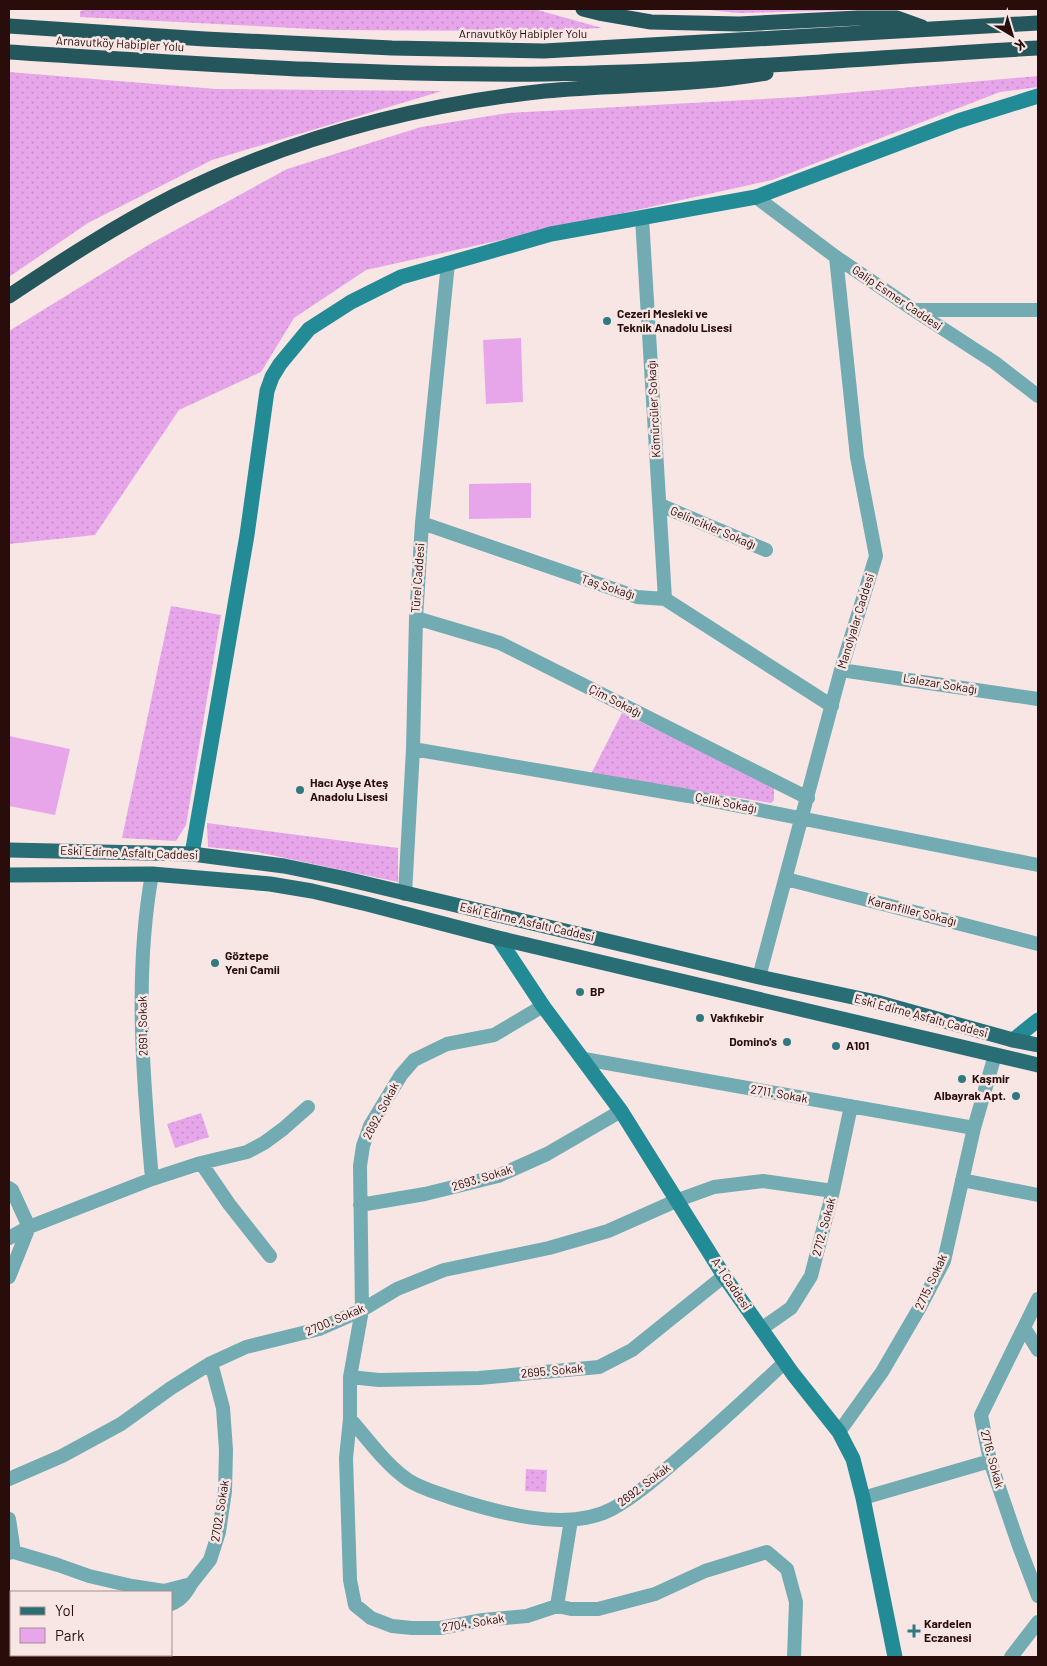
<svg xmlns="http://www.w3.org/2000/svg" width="1047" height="1666" viewBox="0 0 1047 1666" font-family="Barlow,sans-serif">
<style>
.green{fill:url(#green-dots)}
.pitch{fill:#e7a6ea}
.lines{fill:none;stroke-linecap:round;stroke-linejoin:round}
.street{stroke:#72abb2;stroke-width:14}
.secondary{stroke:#228b96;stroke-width:15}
.primary{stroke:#296e75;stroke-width:15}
.highway{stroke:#24565b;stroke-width:15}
.poi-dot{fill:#317981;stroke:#f7e6e4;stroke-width:2}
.labels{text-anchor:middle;stroke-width:5;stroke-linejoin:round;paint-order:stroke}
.street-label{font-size:12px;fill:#290d0b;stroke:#f7e6e4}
.poi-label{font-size:12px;font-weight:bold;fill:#290d0b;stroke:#f7e6e4;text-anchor:start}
</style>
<defs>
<pattern id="green-dots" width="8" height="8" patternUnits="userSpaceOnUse" patternTransform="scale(1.25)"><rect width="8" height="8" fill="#e7a6ea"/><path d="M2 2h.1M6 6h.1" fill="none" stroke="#c68ec7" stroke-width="1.8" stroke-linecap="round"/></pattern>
</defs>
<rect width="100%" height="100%" fill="#f7e6e4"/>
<!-- green -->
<path class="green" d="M 87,9 L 534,9 L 602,28 L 535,31 L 332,30 L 80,17 L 80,11 Z
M 698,9 L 887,9 L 739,13 Z
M 9,72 L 216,89 L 442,91 L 212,160 L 88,223 L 9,277 Z
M 1038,76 L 1038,87 L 1000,92 L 772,180 L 366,270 L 294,318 L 261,372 L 179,410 L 95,535 L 9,544 L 9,331 L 150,244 L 287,169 L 421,127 L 508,113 L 799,97 Z
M 171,606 L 221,615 L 186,825 L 176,841 L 122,838 Z
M 622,713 L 774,786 L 774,800 L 771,803 L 591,774 Z
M 207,823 L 398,848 L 398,882 L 257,852 L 208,847 Z
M 201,1113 L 209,1137 L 175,1148 L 167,1124 Z
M 526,1469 L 547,1470 L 546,1492 L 525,1491 Z"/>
<!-- pitch -->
<path class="pitch" d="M 521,338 L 523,402 L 486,404 L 483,340 Z
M 531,483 L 531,518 L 469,519 L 469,484 Z
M 9,736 L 70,749 L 55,815 L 9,806 Z"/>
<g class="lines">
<!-- street -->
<path class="street" d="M 756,197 L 836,257 L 914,310 L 994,362 L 1038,396
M 642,218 L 665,599
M 915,310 L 1038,310
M 660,505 L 766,550
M 422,523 L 637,597 L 665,599 L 832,706
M 416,618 L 500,643 L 808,798
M 841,670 L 1038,699
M 413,749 L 688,796 L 1038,865
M 152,874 C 134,974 143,1078 152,1179
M 786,879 L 1038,944
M 405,894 L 413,749 L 416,618 L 422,523 L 448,263
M 759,977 L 841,670 L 876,556 L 857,457 L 836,257
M 543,1006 L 494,1035 L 447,1044 L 414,1060 L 401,1075 L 370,1126 L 363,1146 L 360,1166 L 362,1310 L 350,1377 L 350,1419 L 346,1458 L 350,1580 L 355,1605 L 371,1618 L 392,1626 L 412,1628 L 440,1628 L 483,1620 L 527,1616 L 557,1606 L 571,1609 L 598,1609 L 655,1594 L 705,1571 L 767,1552 L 787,1569 L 796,1602 L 794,1657
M 584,1059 L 974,1128
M 201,1163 L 229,1204 L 270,1256
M 962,1180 L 1038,1195
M 9,1188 L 12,1190 L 29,1227 L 9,1277
M 360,1205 L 425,1194 L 498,1176 L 547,1154 L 621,1111
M 9,1238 L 29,1227 L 152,1179 L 201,1163 L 247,1152 L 264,1143 L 283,1129 L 308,1107
M 1038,1299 L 981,1415 L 990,1461 L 1019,1546 L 1038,1596
M 761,1329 L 791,1308 L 811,1276 L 833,1191 L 851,1106
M 1025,1329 L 1038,1350
M 350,1377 L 379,1380 L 479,1378 L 599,1367 L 632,1350 L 724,1276
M 350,1419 C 368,1439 385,1464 408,1480 C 420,1488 435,1492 449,1497 C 495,1512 567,1533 612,1509 C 636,1496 657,1477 678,1459 C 715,1428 750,1395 785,1362
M 839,1432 L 882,1372 L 920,1307 L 944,1261 L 974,1128 L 995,1055
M 9,1479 L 62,1456 L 121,1424 L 171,1388 L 211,1363 L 246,1347 L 319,1329 L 362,1310 L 397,1289 L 444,1270 L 549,1248 L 608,1231 L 678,1200 L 714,1187 L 763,1181 L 833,1191
M 863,1498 L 990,1461
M 9,1519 L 14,1552
M 9,1553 L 14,1552 L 58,1565 L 89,1576 L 132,1586 L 164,1591 L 191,1584 L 210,1560 L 219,1532 L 225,1491 L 226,1450 L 223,1408 L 211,1363
M 171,1604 C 181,1600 186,1593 191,1584
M 557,1606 L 571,1520
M 1011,1657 L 1038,1622"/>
<!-- secondary -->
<path class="secondary" d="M 192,854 L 247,535 L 267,391 L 272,377 L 280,364 L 309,329 L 351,302 L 401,277 L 551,234 L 756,197 L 958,121 L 1038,96
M 498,938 L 543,1006 L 621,1111 L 724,1276 L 793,1374 L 839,1432 L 853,1459 L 863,1498 L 895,1657
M 1013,1040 L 1038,1020"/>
<!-- primary -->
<path class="primary" d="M 9,850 L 192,854 L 284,866 L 342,878 L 759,977 L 876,1002 L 1013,1040 L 1038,1045
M 9,875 L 152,874 L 270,884 L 312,891 L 367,904 L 498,938 L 1038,1065"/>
<!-- highway -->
<path class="highway" d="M 583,9 L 599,13 L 651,22 L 739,24 L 858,18 L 897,18 L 922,27
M 9,26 L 205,39 L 392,48 L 544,51 L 1038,23
M 9,52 C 188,63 367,76 547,74 C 711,72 875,57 1038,48
M 9,296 C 63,260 117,225 174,196 C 290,138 417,105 545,91 C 618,84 693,86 766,73"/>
</g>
<!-- markers -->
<g class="poi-dot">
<circle cx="607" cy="321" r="5"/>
<circle cx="300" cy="790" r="5"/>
<circle cx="215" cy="963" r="5"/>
<circle cx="580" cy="992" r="5"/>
<circle cx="700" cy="1018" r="5"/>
<circle cx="787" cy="1042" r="5"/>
<circle cx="836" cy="1046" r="5"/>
<circle cx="962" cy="1079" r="5"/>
<circle cx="1016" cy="1096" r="5"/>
<path d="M911.5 1623.5h5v5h5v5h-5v5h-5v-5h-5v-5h5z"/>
</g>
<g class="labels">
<!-- street labels -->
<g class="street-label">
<text x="523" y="38">Arnavutköy Habipler Yolu</text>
<text transform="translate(120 44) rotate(3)" y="4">Arnavutköy Habipler Yolu</text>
<text transform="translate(897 298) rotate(34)" y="4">Galip Esmer Caddesi</text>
<text transform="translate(654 409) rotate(-93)" y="4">Kömürcüler Sokağı</text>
<text transform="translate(713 528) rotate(23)" y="4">Gelincikler Sokağı</text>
<text transform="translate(418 578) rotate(-86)" y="4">Türel Caddesi</text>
<text transform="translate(608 587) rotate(18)" y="4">Taş Sokağı</text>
<text transform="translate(856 621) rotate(-73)" y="4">Manolyalar Caddesi</text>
<text transform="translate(940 684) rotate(9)" y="4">Lalezar Sokağı</text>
<text transform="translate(615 701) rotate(27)" y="4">Çim Sokağı</text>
<text transform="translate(726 803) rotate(11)" y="4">Çelik Sokağı</text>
<text transform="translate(129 853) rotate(2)" y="4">Eski Edirne Asfaltı Caddesi</text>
<text transform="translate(912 911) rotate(14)" y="4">Karanfiller Sokağı</text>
<text transform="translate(527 922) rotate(13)" y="4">Eski Edirne Asfaltı Caddesi</text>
<text transform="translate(921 1016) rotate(15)" y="4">Eski Edirne Asfaltı Caddesi</text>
<text transform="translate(143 1026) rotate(-91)" y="4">2691. Sokak</text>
<text transform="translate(779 1094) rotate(10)" y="4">2711. Sokak</text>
<text transform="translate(381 1111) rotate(-62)" y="4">2692. Sokak</text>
<text transform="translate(482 1178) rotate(-17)" y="4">2693. Sokak</text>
<text transform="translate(824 1227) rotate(-75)" y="4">2712. Sokak</text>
<text transform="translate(931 1282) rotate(-65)" y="4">2715. Sokak</text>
<text transform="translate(731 1284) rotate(56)" y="4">A-1 Caddesi</text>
<text transform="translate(335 1320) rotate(-23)" y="4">2700. Sokak</text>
<text transform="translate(552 1371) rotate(-5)" y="4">2695. Sokak</text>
<text transform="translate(992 1459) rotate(75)" y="4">2716. Sokak</text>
<text transform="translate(644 1485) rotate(-37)" y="4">2692. Sokak</text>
<text transform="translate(220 1511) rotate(-81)" y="4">2702. Sokak</text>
<text transform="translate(473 1623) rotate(-9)" y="4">2704. Sokak</text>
</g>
<!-- poi labels -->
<g class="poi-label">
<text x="617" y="318">Cezeri Mesleki ve<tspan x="617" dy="14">Teknik Anadolu Lisesi</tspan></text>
<text x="310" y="787">Hacı Ayşe Ateş<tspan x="310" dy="14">Anadolu Lisesi</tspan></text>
<text x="225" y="960">Göztepe<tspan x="225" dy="14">Yeni Camii</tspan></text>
<text x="590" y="996">BP</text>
<text x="710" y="1022">Vakfıkebir</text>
<text x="777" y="1046" text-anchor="end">Domino's</text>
<text x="846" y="1050">A101</text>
<text x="972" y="1083">Kaşmir</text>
<text x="1006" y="1100" text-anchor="end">Albayrak Apt.</text>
<text x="924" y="1628">Kardelen<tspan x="924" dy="14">Eczanesi</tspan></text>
</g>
</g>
<!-- border -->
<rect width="1047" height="1666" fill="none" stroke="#290d0b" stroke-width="20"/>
<!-- legend -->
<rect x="10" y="1591" width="162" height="65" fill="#f7e6e4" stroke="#a58f8d"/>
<rect x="20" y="1607" width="25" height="8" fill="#296e75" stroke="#a58f8d"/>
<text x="55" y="1616" font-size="15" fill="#290d0b">Yol</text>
<rect x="20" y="1628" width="25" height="15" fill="#e7a6ea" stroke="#a58f8d"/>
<text x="55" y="1641" font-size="15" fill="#290d0b">Park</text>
<!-- north arrow -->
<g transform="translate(1012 35) rotate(142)" stroke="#f7e6e4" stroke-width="4" paint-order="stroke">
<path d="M0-4L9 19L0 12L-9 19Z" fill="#290d0b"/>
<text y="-8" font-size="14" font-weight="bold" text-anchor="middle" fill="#290d0b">K</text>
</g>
</svg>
